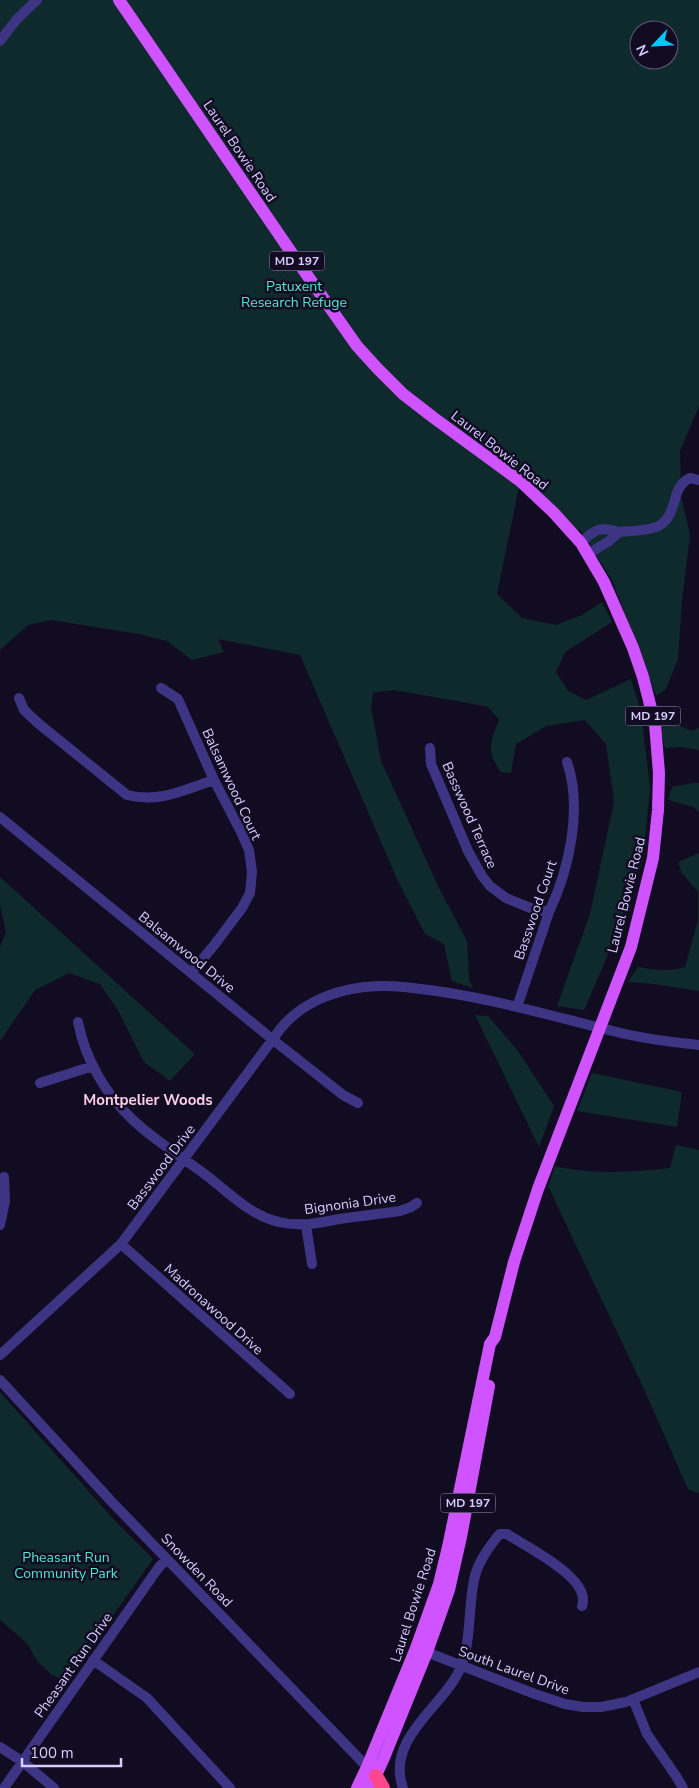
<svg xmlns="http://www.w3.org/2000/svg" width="699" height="1788" viewBox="0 0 699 1788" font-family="'Nunito Sans',sans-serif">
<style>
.green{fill:#0e2a2c;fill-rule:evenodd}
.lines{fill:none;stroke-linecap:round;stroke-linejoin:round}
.minor{stroke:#3e3484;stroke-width:10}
.major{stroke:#cf53ff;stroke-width:12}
.highway{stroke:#ff478e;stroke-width:14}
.labels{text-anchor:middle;stroke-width:5;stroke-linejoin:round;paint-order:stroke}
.shield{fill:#120c22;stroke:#9c92bd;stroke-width:1}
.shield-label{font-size:12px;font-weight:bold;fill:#d7ccff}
.street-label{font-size:14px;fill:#d7ccff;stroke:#120c22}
.park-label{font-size:14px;fill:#51e6cf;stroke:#120c22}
.neighbourhood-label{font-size:15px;font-weight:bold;fill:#ffcee9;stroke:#120c22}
</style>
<rect width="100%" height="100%" fill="#120c22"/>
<!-- green -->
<path class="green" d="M 0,0 L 699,0 L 699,406 L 680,451 L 681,496 L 690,535 L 682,601 L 678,659 L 666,689 L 656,696 L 612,580 L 580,530 L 576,531 L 520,482 L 497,594 L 522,618 L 556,625 L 582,615 L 602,602 L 612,622 L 565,652 L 556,672 L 568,691 L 586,700 L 631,679 L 641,712 L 650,788 L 643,860 L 607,957 L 584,1010 L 557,1006 L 590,914 L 614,802 L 606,744 L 585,720 L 546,726 L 516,744 L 511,773 L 501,772 C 486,751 490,743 499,720 L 488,707 L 468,703 L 393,690 L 373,693 L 371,708 L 381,761 L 439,888 L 467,941 L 469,980 L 473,988 L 452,981 L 444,944 L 425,934 L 398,881 L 300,655 L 218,639 L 224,652 L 192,660 L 167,641 L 139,634 L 51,620 L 28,625 L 0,650 ZM 639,30 L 669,30 L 669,60 L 639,60 Z
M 663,713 L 676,724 L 691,731 L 699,728 L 699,750 L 681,747 L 665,748 L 661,731 Z
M 693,783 L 699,783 L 699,812 L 693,807 L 668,800 L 672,787 Z
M 699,853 L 699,991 L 654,984 L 628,982 L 638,967 C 655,970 669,972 685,967 L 698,920 L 698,892 L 682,873 L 678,862 Z
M 0,877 L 195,1054 L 170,1081 L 144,1062 L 119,1012 L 100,984 L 69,973 L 35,990 L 0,1041 L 0,947 L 6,932 L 0,905 Z
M 475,1015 L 488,1016 L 518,1051 L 554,1106 L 539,1147 Z
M 592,1073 L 682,1092 L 677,1127 L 577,1111 Z
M 676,1145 L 699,1150 L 699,1493 L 698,1493 L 688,1489 L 644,1389 L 548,1186 L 555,1166 C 591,1175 633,1172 670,1168 Z
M 0,1392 L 116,1522 L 153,1559 L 66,1682 L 51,1674 L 37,1661 L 27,1643 L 0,1620 Z"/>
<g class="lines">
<!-- minor -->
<path class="minor" d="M 0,41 L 17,19 L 37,0
M 619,532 C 631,531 652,531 662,524 C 679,510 670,488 690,478 L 699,480
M 581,543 C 594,529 601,526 619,532 L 609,541 L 588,554
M 161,688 L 178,699 L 214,780 L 241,832 L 249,850 L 252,872 L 250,893 L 242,908 L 215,944 L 191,973
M 19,698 L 24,710 L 39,724 L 127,795 C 160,803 183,790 214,780
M 430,748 L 431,764 L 468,851 L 482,876 L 490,886 L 506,898 L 533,909 L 549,912
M 0,817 L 272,1039 L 343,1095 L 358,1103
M 517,1007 L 549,912 C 569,870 583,808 567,762
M 78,1022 C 85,1059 106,1095 133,1120 C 155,1141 182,1157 206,1175 C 228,1192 251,1216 279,1222 C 300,1227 319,1223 339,1219 C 359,1216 380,1214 400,1211 L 411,1207 L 417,1203
M 40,1083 L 93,1066
M 0,1225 L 5,1201 L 4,1177
M 306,1225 L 312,1264
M 121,1244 L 290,1394
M 0,1355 L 121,1244 L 281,1028 C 304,1000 342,987 379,986 C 400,985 421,989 443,992 C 502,1001 559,1018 617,1032 C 643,1039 672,1042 699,1045
M 0,1380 L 111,1501 L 372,1772
M 421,1650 L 535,1694 L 565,1704 L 583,1707 L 601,1707 L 626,1702 L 699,1672
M 93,1660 L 147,1698 L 230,1788
M 633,1699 L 647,1734 L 676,1776 L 683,1788
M 0,1747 L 23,1762 L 54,1788
M 4,1788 L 159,1567 L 167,1559
M 403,1788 C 387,1743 433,1713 454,1680 C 473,1651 467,1613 474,1580 C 477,1564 487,1550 497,1537 L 500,1534 L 507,1534 C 526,1547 592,1578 582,1606"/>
<!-- major -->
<path class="major" d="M 119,0 L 293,255 L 357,346 L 377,368 L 403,394 L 434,418 L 520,481 L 553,512 L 581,543 L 604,582 L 633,648 L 643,677 L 655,724 L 659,773 L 658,810 L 653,858 L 631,947 L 538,1189 L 514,1262 L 495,1337 L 490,1344 L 448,1547 L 439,1584 L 416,1648 L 367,1767 L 357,1788
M 370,1788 L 383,1760 L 427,1652 L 449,1590 L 461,1537 L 489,1386"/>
<!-- highway -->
<path class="highway" d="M 376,1776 L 383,1788"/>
</g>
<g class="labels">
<!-- shield labels -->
<g class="shield">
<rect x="269.5" y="251.5" width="55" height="19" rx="4"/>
<rect x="625.5" y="706.5" width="55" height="19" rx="4"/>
<rect x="440.5" y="1493.5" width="55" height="19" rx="4"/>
</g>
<g class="shield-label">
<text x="297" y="265">MD 197</text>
<text x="653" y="720">MD 197</text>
<text x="468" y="1507">MD 197</text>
</g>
<!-- street labels -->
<g class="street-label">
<text transform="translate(240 151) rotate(56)" y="5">Laurel Bowie Road</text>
<text transform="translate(500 450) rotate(38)" y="5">Laurel Bowie Road</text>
<text transform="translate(232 784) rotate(65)" y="5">Balsamwood Court</text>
<text transform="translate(470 815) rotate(66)" y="5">Basswood Terrace</text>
<text transform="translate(626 895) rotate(-76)" y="5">Laurel Bowie Road</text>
<text transform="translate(535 910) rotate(-71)" y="5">Basswood Court</text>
<text transform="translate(187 952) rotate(39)" y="5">Balsamwood Drive</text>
<text transform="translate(161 1167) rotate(-53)" y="5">Basswood Drive</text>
<text transform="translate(350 1203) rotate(-8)" y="5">Bignonia Drive</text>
<text transform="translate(214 1309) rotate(42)" y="5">Madronawood Drive</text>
<text transform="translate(197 1570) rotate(46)" y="5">Snowden Road</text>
<text transform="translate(413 1605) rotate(-72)" y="5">Laurel Bowie Road</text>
<text transform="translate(73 1665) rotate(-55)" y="5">Pheasant Run Drive</text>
<text transform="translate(514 1670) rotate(20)" y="5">South Laurel Drive</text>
</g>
<!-- park labels -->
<g class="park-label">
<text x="294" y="291">Patuxent<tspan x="294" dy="16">Research Refuge</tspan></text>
<text x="66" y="1562">Pheasant Run<tspan x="66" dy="16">Community Park</tspan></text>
</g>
<!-- neighbourhood labels -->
<g class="neighbourhood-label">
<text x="148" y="1105">Montpelier Woods</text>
</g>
</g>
<!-- north arrow -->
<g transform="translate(654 45) rotate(245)"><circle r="24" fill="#120c22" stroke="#61597a"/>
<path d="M0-4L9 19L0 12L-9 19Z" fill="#00c7f7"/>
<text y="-8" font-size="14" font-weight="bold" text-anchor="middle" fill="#d7ccff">N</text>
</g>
<!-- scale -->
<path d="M22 1758v8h99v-8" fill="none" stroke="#d7ccff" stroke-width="2.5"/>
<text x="30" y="1758" font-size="15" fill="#d7ccff" stroke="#120c22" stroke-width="4" paint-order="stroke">100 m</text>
</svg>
